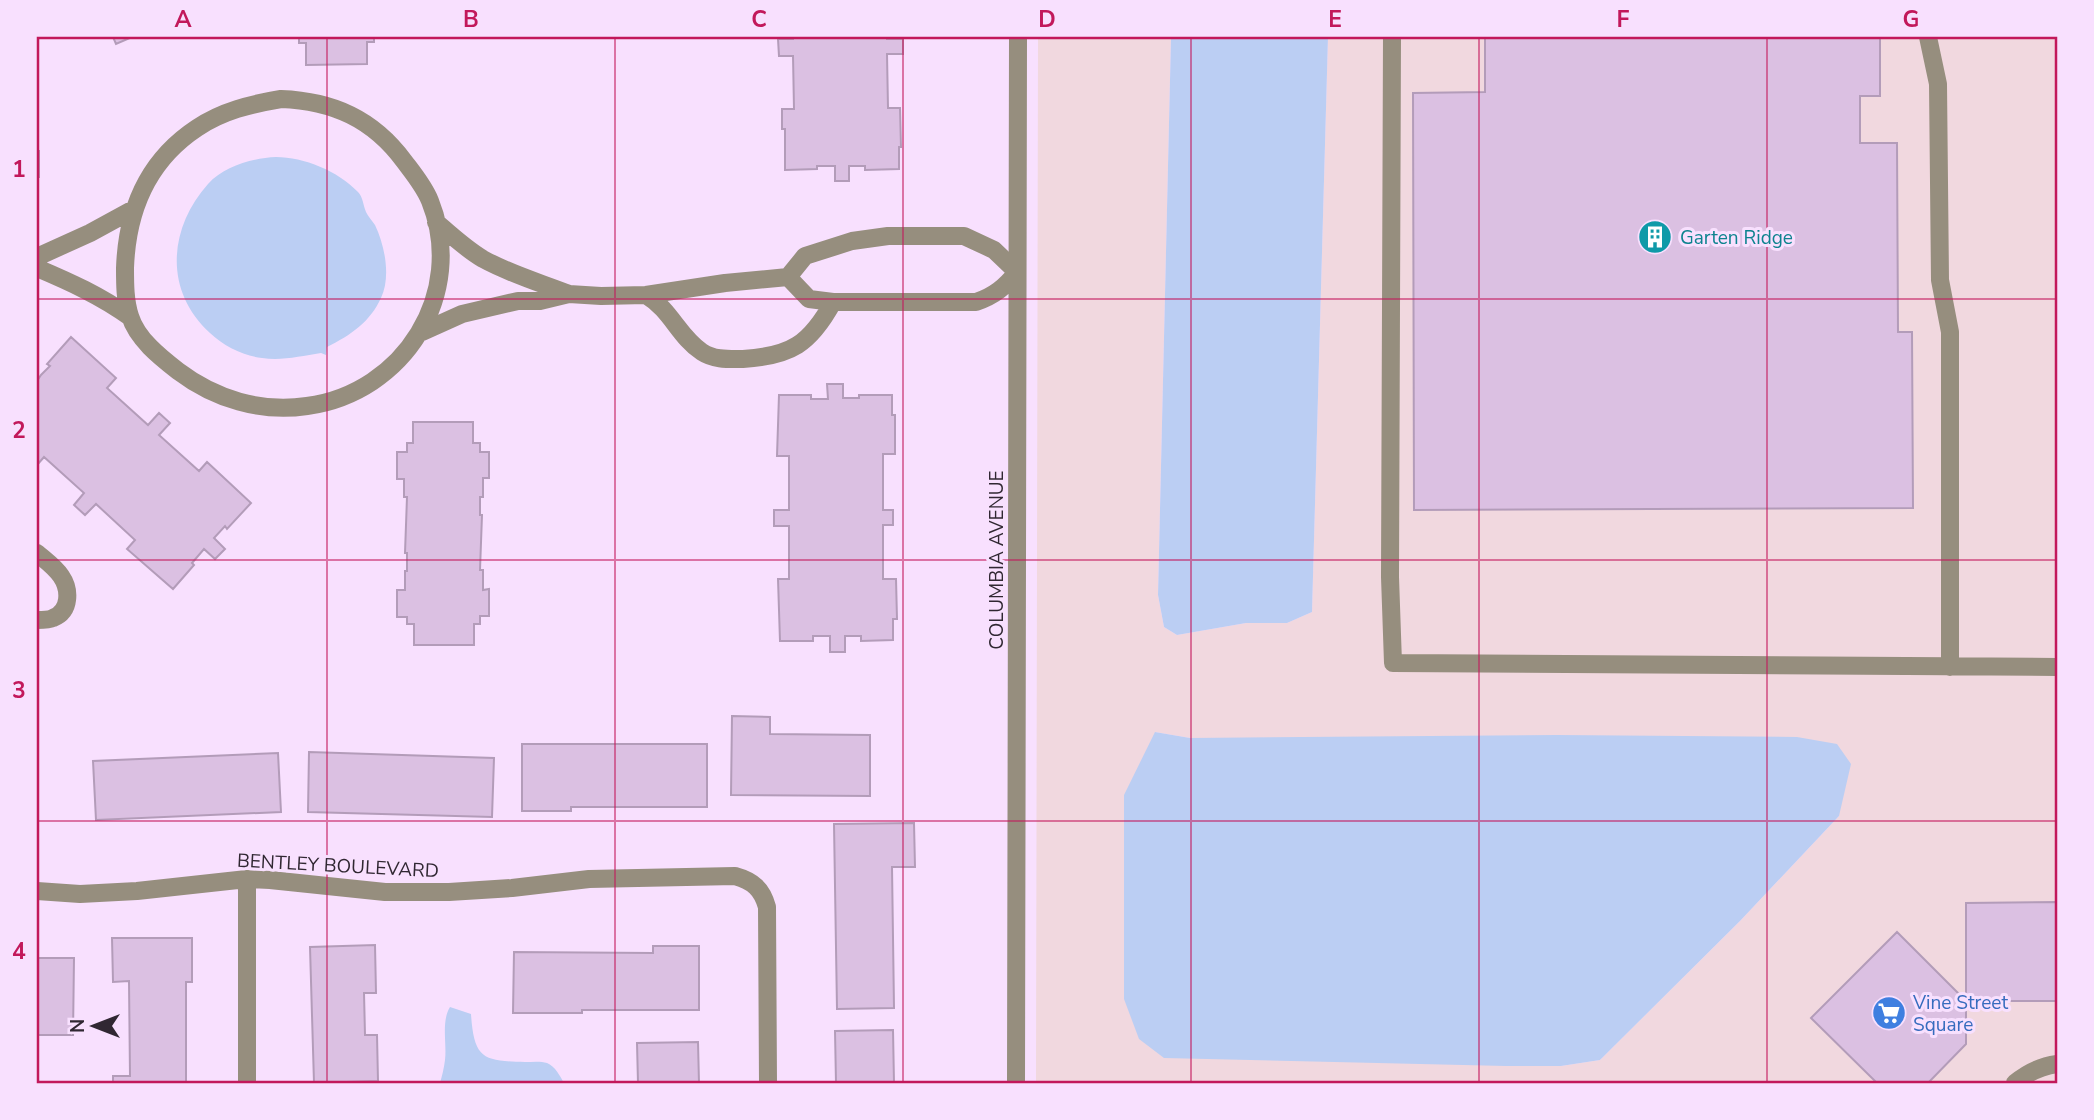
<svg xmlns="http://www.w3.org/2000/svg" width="2094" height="1120" viewBox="0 0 2094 1120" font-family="'Nunito Sans',sans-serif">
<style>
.commercial{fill:#f1d8df;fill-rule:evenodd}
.water{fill:#bbcef3}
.building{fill:#dbc0e2;stroke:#b39cb9;stroke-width:2}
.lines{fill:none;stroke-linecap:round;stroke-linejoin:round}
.minor{stroke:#968e7e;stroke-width:18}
.grid{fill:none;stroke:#c2185b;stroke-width:2;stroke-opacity:0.55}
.labels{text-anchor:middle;stroke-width:6;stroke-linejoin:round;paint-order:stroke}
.culture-label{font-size:19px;fill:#0d838f;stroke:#f8e0fe;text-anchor:start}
.street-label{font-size:19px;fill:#302732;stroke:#f8e0fe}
.shop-label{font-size:19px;fill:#366cbe;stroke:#f8e0fe;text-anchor:start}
.neatline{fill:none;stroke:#c2185b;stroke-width:2.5}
.grid-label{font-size:23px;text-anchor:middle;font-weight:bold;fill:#c2185b}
</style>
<rect width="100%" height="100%" fill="#f8e0fe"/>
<!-- commercial -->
<path class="commercial" d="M 1038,37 L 1171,37 L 1158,595 L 1164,627 L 1177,635 L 1246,623 L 1287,623 L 1312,612 L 1328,37 L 2057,37 L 2057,1083 L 1036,1083 ZM 1155,732 L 1190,738 L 1839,816 L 1740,921 L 1600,1060 L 1561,1066 L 1506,1066 Z"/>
<!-- water -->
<path class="water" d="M 1171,37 L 1328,37 L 1312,612 L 1287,623 L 1246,623 L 1177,635 L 1164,627 L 1158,595 Z
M 276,157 C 304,157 338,171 358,192 C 363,197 363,205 366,212 C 368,216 372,221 375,225 C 385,246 391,277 381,298 C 370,322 351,335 327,347 L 326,355 L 321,353 C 301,356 282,361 262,358 C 243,356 224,346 210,333 C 164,291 168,229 208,184 C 224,166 253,158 276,157 Z
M 1155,732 L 1190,738 L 1557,735 L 1797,737 L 1837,744 L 1851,764 L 1839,816 L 1740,921 L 1600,1060 L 1561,1066 L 1506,1066 L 1164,1058 L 1139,1039 L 1124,999 L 1124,795 Z
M 450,1007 L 471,1014 C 474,1059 483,1061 525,1062 C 532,1062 541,1061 547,1063 C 555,1066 560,1076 564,1083 L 440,1083 C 442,1076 444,1068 445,1060 C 447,1043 441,1022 450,1007 Z"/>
<!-- building -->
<path class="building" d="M 113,37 L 132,37 L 116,44 Z
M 299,37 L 374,37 L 374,42 L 367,42 L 367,64 L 306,65 L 306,43 L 299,43 Z
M 793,37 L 887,37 L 887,39 L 903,39 L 903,54 L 887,54 L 888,108 L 900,108 L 901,147 L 899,147 L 899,169 L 865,170 L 865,166 L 849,166 L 849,181 L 835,181 L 835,166 L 817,166 L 817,169 L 785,170 L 785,129 L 782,129 L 782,109 L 794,109 L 793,56 L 779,56 L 778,39 L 793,39 Z
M 1485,37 L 1880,37 L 1880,96 L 1860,96 L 1860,143 L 1897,143 L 1898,332 L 1912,332 L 1913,508 L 1414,510 L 1413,93 L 1485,92 Z
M 37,151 L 39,151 L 39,177 L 37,177 Z
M 71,337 L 116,378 L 107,388 L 148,425 L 159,413 L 170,423 L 159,435 L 199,471 L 207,462 L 251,503 L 227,529 L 225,526 L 214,538 L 225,549 L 215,559 L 204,549 L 192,563 L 194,565 L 173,589 L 127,549 L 135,540 L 96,504 L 85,515 L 74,505 L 84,493 L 44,457 L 37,465 L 37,376 L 39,378 L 41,375 L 50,366 L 47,364 Z
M 827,384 L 843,384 L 843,398 L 859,398 L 859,395 L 892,395 L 892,415 L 895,415 L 895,454 L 883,454 L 883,510 L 893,510 L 893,525 L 883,525 L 883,579 L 896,579 L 897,619 L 893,619 L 893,640 L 861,641 L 861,636 L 845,636 L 845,652 L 830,652 L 830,636 L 813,636 L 813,641 L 780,641 L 778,579 L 789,579 L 789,526 L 774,526 L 774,510 L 789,510 L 789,456 L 777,456 L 779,395 L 811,395 L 811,399 L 828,399 Z
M 413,422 L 473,422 L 473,443 L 480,443 L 480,452 L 489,452 L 489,478 L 483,478 L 483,497 L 480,497 L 480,515 L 482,515 L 480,570 L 483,570 L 483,590 L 489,589 L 489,616 L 480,616 L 480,624 L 474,624 L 474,645 L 414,645 L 414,624 L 407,624 L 407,617 L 397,617 L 397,590 L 405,590 L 405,571 L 407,571 L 407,553 L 405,553 L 407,497 L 404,497 L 404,479 L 397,479 L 397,452 L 407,452 L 407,443 L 413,443 Z
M 732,716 L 770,717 L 770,734 L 870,735 L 870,796 L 731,795 Z
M 522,744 L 707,744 L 707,807 L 571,807 L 571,811 L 522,811 Z
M 309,752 L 494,758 L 492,817 L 308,812 Z
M 278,753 L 281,812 L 96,820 L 93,761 Z
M 914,823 L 915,867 L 892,867 L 894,1008 L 837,1009 L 834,824 Z
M 2057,902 L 2057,1001 L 1966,1001 L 1966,903 Z
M 1897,932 L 1966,1001 L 1966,1044 L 1928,1083 L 1877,1083 L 1811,1018 Z
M 112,938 L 192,938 L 192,982 L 186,982 L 186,1083 L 113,1083 L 113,1076 L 130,1076 L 129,981 L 113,982 Z
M 375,945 L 376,993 L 364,993 L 365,1035 L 377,1035 L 378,1081 L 314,1083 L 310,947 Z
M 653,946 L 699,946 L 699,1010 L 582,1010 L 582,1013 L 513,1013 L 514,952 L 653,953 Z
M 37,958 L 74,958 L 73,1035 L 37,1035 Z
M 893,1030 L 894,1083 L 836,1083 L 835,1031 Z
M 698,1042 L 699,1083 L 638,1083 L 637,1043 Z"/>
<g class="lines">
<!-- minor -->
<path class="minor" d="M 1392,37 L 1390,577 L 1393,663 L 2057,667
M 1928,37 L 1938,84 L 1940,280 L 1950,332 L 1950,667
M 281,99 C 333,101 373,119 404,161 C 413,173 424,186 430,201 C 467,293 404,393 307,406 C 261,413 215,399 178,371 C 160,357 137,339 130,316 C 125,301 125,284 125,268 C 127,211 147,161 197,128 C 222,111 251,104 281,99 Z
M 436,222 C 451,235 466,249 483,259 C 510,274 541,283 569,294
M 37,257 L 90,233 L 134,209
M 37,268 C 70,282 101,296 130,317
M 646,295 C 671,310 679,337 702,352 C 714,360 729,359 743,359 C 791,356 810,344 833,302
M 422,332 L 462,314 L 518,301 L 540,301 L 569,294 L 601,296 L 646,295 L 725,283 L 788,277 L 805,256 L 852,241 L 888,236 L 964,236 L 994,250 L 1017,272 C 1005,287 994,296 976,302 L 833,302 L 809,299 L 788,277
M 37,553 C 45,560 55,567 61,576 C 70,589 71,611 53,618 C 49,620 42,620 37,620
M 247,879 L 247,1083
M 37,891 L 80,894 L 137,891 L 247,879 L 270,880 L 385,892 L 449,892 L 512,888 L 589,879 L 735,876 C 753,881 762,889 767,907 L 768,1083
M 1016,1083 L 1018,37
M 2015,1083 C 2027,1073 2042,1066 2057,1064"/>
</g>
<!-- grid -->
<path class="grid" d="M 327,37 L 327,1083M 615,37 L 615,1083M 903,37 L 903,1083M 1191,37 L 1191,1083M 1479,37 L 1479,1083M 1767,37 L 1767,1083M 37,299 L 2057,299M 37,560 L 2057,560M 37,821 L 2057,821"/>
<!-- icons -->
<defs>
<g id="building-disc" transform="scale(1.75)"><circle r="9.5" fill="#0f9aa8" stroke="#f8e0fe"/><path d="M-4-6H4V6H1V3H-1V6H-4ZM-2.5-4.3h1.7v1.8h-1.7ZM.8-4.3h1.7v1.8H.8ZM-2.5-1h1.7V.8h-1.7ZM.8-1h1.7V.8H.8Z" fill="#fff"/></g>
<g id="supermarket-disc" transform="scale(1.75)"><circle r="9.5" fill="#3f7fe0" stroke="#f8e0fe"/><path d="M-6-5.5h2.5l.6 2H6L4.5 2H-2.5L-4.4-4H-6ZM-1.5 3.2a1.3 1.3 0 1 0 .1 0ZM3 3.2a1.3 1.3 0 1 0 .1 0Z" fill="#fff"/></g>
</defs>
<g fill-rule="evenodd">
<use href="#building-disc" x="1655" y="237"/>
<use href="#supermarket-disc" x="1889" y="1013"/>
</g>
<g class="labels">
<!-- culture labels -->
<g class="culture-label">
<text x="1680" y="244">Garten Ridge</text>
</g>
<!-- street labels -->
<g class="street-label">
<text transform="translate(996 560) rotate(-90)" y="7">COLUMBIA AVENUE</text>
<text transform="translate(338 865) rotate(3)" y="7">BENTLEY BOULEVARD</text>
</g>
<!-- shop labels -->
<g class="shop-label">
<text x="1913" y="1009">Vine Street<tspan x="1913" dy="22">Square</tspan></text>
</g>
</g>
<!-- border -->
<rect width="2094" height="1120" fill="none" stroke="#f8e0fe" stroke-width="77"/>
<!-- north arrow -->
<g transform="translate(94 1026) rotate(270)" stroke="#f8e0fe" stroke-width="5" paint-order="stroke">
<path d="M0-5L12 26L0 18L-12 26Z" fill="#302732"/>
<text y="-10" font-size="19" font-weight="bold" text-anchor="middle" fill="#302732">N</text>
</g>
<rect x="38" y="38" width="2018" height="1044" class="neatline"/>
<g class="grid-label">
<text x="183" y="27">A</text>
<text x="471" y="27">B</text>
<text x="759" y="27">C</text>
<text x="1047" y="27">D</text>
<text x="1335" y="27">E</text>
<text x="1623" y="27">F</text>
<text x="1911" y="27">G</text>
<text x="19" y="177">1</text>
<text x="19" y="438">2</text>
<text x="19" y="698">3</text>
<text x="19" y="959">4</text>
</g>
</svg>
